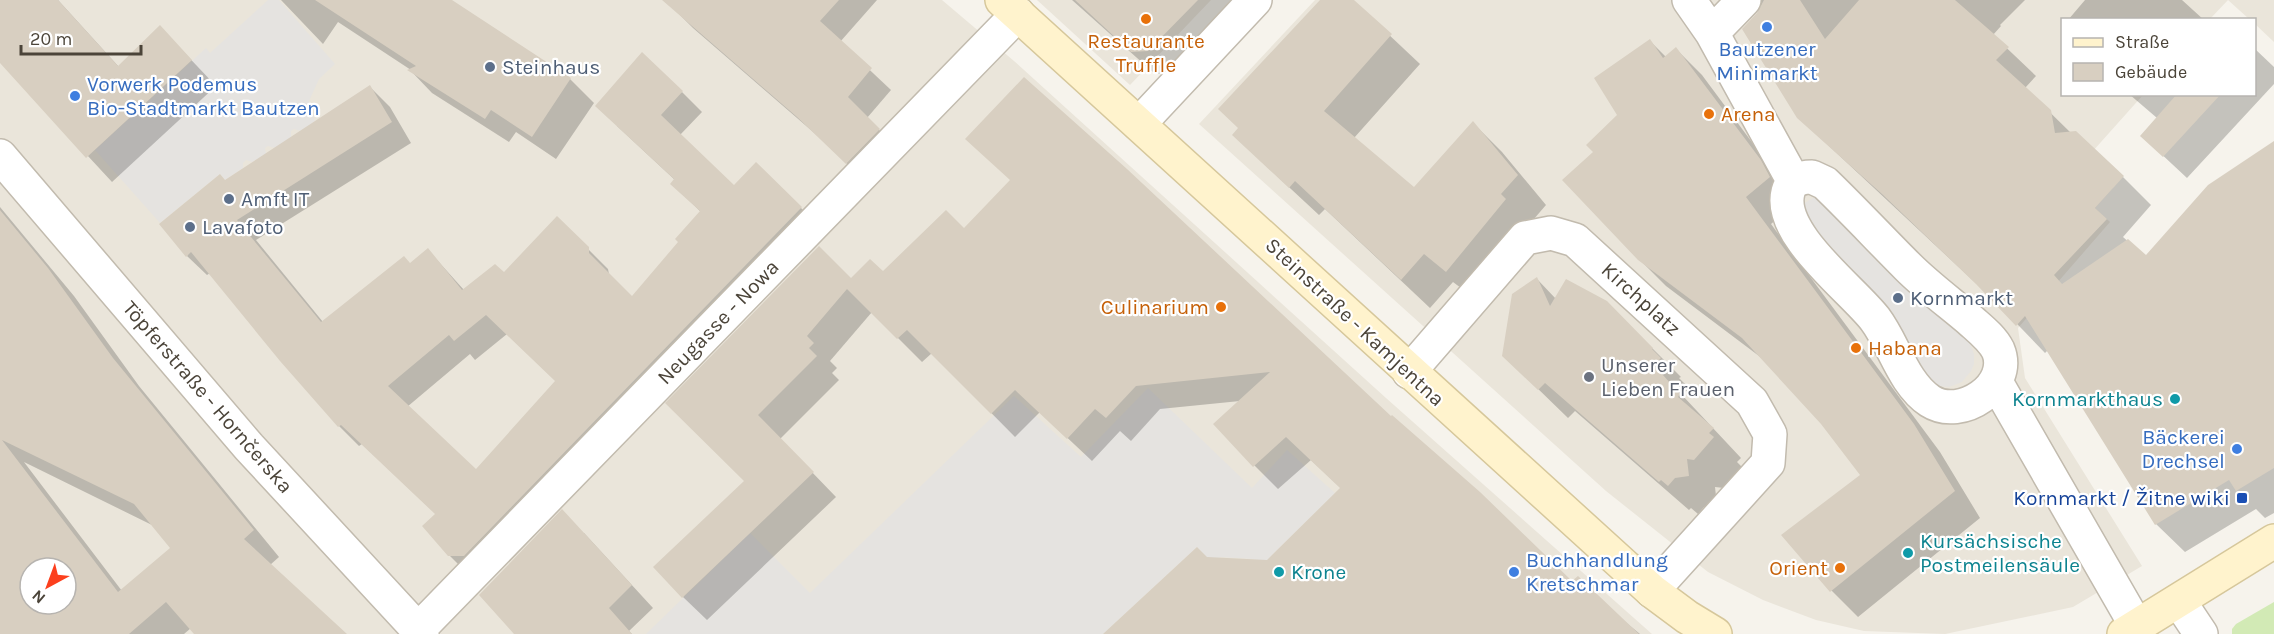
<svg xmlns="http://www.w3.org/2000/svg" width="2274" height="634" viewBox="0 0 2274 634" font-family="Karla,sans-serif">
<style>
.residential{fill:#eae5da;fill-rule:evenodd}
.green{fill:#d2eab5}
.parking{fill:#e5e3e0}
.shadow{fill:#0003;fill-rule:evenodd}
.building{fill:#d8cfc1;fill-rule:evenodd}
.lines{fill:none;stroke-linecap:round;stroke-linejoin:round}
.street-casing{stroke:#c2bbae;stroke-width:36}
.secondary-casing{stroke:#d6c79b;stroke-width:36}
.street{stroke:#fff;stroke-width:33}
.secondary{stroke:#fff3cd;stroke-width:33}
.food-dot{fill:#e8710a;stroke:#fff;stroke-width:2}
.shop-dot{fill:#3f7fe0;stroke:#fff;stroke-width:2}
.service-dot{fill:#5c6f8a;stroke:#fff;stroke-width:2}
.worship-dot{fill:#6b7280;stroke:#fff;stroke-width:2}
.culture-dot{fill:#0f9aa8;stroke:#fff;stroke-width:2}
.transit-dot{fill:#1a4fb4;stroke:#fff;stroke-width:2}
.labels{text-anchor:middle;stroke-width:4.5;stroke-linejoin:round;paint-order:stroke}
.food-label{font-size:21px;fill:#c56008;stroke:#fff;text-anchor:start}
.shop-label{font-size:21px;fill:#366cbe;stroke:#fff;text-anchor:start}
.service-label{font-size:21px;fill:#4e5e75;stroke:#fff;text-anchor:start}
.street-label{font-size:21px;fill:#4b4439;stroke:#fff}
.worship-label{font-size:21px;fill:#5b616d;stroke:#fff;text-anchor:start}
.culture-label{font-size:21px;fill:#0d838f;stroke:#fff;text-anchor:start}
.transit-label{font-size:21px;fill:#164399;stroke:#fff;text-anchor:end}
</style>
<rect width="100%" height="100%" fill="#f6f3ec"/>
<!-- residential -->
<path class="residential" d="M 0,0 L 942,0 L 1014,61 L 1386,398 L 1652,634 L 0,634 ZM 30,568 L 66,568 L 66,604 L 30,604 Z
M 1037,0 L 1211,0 L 1130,85 Z
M 1315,0 L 2274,0 L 2274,42 L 2255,24 L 2254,20 L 2249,19 L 2228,0 L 2210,19 L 2062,20 L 2062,94 L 2143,95 L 2084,161 L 2113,188 L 2095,208 L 2110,222 L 2018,328 L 2025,378 L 2142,566 L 2073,607 L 1945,634 L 1864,631 L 1816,620 L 1763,600 L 1708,572 L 1606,491 L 1199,124 Z"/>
<!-- green -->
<path class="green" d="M 2274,602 L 2274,634 L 2232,634 L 2232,629 L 2236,624 Z"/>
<!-- parking -->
<path class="parking" d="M 268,0 L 279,0 L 335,64 L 319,79 L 309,101 L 315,121 L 301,131 L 294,129 L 291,131 L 291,137 L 275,148 L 268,146 L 265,148 L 266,154 L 252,162 L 246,160 L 243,163 L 243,168 L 225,180 L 220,174 L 160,223 L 95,150 L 206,48 L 210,53 Z
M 1819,197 L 1968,338 L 1974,354 L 1974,364 L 1971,371 L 1962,382 L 1949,387 L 1930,385 L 1809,232 L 1803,204 L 1813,198 Z
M 1148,388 L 1252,488 L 1287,450 L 1335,493 L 1261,566 L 1254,559 L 1220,557 L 1213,564 L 1197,547 L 1103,634 L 646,634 L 750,533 L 810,593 L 1014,396 L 1081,457 Z"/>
<!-- shadow -->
<path class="shadow" d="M 0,0 L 58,0 L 119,67 L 160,27 L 216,86 L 112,182 L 0,61 Z
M 281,0 L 449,0 L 570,79 L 594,103 L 556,159 L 516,132 L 509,142 L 432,93 L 410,70 L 411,70 L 338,22 L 323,44 Z
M 678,0 L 877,0 L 840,42 L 891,90 L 867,118 L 899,150 L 867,183 L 819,137 L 693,28 L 673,8 Z
M 1072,0 L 1240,0 L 1172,73 L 1155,74 Z
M 1322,0 L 1352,0 L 1420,64 L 1354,138 L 1415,189 L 1473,123 L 1502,152 L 1546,205 L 1469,294 L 1453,282 L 1430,308 L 1325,209 L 1319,215 L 1263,163 Z
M 1756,0 L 2025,0 L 2000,25 L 2001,26 L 1993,35 L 2036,76 L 2025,88 L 2071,133 L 2123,177 L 2151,205 L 2123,237 L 2146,257 L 2274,143 L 2274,513 L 2265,518 L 2256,509 L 2185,552 L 2156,524 L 2048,350 L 2045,353 L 1995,301 L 1798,117 L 1762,7 Z
M 2085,0 L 2182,0 L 2204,20 L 2068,20 Z
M 1650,41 L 1666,57 L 1676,49 L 1702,75 L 1786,188 L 1792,206 L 1771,224 L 1940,452 L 1980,518 L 1858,617 L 1832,591 L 1784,535 L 1862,476 L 1822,423 L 1763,359 L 1666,286 L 1639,259 L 1595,152 L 1619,115 Z
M 2254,48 L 2274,67 L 2274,84 L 2187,178 L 2142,136 L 2157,118 L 2129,94 L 2254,94 Z
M 370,87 L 390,107 L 411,143 L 256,240 L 323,322 L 411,265 L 428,250 L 464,290 L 504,274 L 557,218 L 608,269 L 609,274 L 632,298 L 680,242 L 701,212 L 672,184 L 675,180 L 617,126 L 682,92 L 702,112 L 680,135 L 734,188 L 801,208 L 821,228 L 469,575 L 449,555 L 436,514 L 362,444 L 359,446 L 339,426 L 281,360 L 210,273 L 207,275 L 187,256 L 225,181 ZM 507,334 L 557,382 L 476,471 L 407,407 L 470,354 L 475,360 Z
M 0,207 L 74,296 L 139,386 L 279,557 L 270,565 L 345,634 L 196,634 L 191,628 L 184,634 L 0,634 ZM 24,462 L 154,526 L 172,548 L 122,591 ZM 30,568 L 66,568 L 66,604 L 30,604 Z
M 964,230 L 1391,418 L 1572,584 L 1612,611 L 1640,634 L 1105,634 L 1207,558 L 1268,561 L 1342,489 L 1311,460 L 1278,489 L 1254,465 L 1240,401 L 1160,409 L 1131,441 L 1120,431 L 1092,461 L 1040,412 L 1015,437 L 932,353 L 922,362 L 872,312 L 830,361 L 837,368 L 832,373 L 839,380 L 780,439 L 836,497 L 707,620 L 683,597 L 746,481 L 667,403 L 851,280 L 883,273 Z
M 1537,279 L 1556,299 L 1606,302 L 1681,377 L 1679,378 L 1689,388 L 1682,395 L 1741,458 L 1737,462 L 1742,467 L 1724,488 L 1715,487 L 1717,505 L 1704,507 L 1698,514 L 1691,508 L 1689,510 L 1575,411 L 1568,418 L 1533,384 Z
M 584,533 L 653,608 L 629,631 L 632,634 L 516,634 Z"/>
<!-- building -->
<path class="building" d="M 0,0 L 58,0 L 118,66 L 160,25 L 192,60 L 86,158 L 0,63 Z
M 315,0 L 452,0 L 571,78 L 532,137 L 491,110 L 485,119 L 407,70 L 416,66 Z
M 662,0 L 839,0 L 820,21 L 872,68 L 848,97 L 880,129 L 846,164 L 797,117 Z
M 1075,0 L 1198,0 L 1148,51 L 1131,52 Z
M 1320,0 L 1354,0 L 1392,34 L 1324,111 L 1414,187 L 1473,121 L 1518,175 L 1501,194 L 1506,199 L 1446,272 L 1424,254 L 1401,280 L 1295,181 L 1289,188 L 1232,135 L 1238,128 L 1218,109 Z
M 1764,0 L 1800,0 L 1825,39 L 1859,0 L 1955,0 L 2009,47 L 1996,60 L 2051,110 L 2055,133 L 2076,131 L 2124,176 L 2095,208 L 2107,219 L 2054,275 L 2062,284 L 2128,239 L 2146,255 L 2208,185 L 2274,141 L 2274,468 L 2236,491 L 2229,480 L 2155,525 L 2025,316 L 2016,326 L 1976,284 L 1882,194 L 1797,118 L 1742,29 L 1757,13 Z
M 1650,39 L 1663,58 L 1676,47 L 1761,160 L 1770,177 L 1746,197 L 1914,424 L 1955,491 L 1830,592 L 1781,535 L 1860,475 L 1821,424 L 1742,338 L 1638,260 L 1562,180 L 1593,152 L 1586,145 L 1617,115 L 1594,78 Z
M 642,52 L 683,91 L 661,115 L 734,185 L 756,162 L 802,207 L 464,556 L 448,556 L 422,526 L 435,514 L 341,425 L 338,427 L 280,361 L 191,252 L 186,257 L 159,224 L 220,174 L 225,180 L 370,85 L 392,122 L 237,220 L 321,322 L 404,256 L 410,263 L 428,248 L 462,290 L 495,264 L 504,272 L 557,216 L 589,247 L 589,253 L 632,296 L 678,242 L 675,239 L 700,211 L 670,184 L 674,179 L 595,106 ZM 486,315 L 555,381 L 476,469 L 388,386 L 449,335 L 454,341 Z
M 1024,77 L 1127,169 L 1391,416 L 1392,415 L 1480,492 L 1572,581 L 1578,576 L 1639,634 L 1103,634 L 1197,547 L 1207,557 L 1267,560 L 1340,488 L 1286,437 L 1253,467 L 1213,424 L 1270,372 L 1136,386 L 1106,418 L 1095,409 L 1067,439 L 1015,390 L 991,414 L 907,330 L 897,339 L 847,289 L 807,336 L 814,343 L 809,348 L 817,356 L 758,415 L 814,472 L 682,598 L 653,567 L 744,481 L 665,403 L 819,246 L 851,278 L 870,259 L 883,271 L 946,210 L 964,228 L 1010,180 L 965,139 Z
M 2177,94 L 2221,94 L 2163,157 L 2140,136 Z
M 0,210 L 48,268 L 113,358 L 254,530 L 244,539 L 347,634 L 194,634 L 166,602 L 129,634 L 0,634 ZM 2,440 L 134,504 L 170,548 L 118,592 ZM 30,568 L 66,568 L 66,604 L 30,604 Z
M 1537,277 L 1550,306 L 1566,279 L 1607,301 L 1653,348 L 1652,349 L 1661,358 L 1654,365 L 1680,394 L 1678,397 L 1714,428 L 1709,433 L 1714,437 L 1694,460 L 1687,459 L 1689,476 L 1675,478 L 1668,486 L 1661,480 L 1659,482 L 1545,383 L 1538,390 L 1502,356 L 1512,294 Z
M 562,509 L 632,585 L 609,608 L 632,634 L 514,634 L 479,595 Z"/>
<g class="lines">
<!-- street casing -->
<g class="street-casing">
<path id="street" d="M 1689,0 L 1712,33 L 1794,182
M 1712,33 L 1744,0
M 1139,124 L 1255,0
M 0,156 L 249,447 L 422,634
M 1812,177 L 1825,183 C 1854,211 1880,239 1908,267 C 1927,286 1950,303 1970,320 C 1980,329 1992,338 1998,350 C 2013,386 1961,421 1930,401 C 1903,383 1894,344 1875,319 C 1852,289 1777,234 1788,192 C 1791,180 1801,177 1812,177 Z
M 1409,372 L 1525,238 L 1551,233 L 1575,240 L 1752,402 L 1770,434 L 1768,463 L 1652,591
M 1996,382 L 2137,627
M 2179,601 L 2201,634
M 418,630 L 1018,14"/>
</g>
<!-- secondary casing -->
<g class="secondary-casing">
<path id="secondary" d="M 1002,0 L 1652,591 L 1687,617 L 1715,634
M 2124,634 L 2274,541"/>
</g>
<!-- street -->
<use href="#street" class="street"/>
<!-- secondary -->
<use href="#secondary" class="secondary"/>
</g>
<!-- markers -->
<g class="food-dot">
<circle cx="1146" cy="19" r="6"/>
<circle cx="1709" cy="114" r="6"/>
<circle cx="1221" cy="307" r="6"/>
<circle cx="1856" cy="348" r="6"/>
<circle cx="1840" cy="568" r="6"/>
</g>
<g class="shop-dot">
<circle cx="1767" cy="27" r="6"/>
<circle cx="75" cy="96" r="6"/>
<circle cx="2237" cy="449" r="6"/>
<circle cx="1514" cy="572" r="6"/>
</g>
<g class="service-dot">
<circle cx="490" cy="67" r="6"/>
<circle cx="229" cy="199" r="6"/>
<circle cx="190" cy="227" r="6"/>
<circle cx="1898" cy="298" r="6"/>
</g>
<circle class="worship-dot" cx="1589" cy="377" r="6"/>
<g class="culture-dot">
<circle cx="2175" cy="399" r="6"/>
<circle cx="1908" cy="553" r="6"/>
<circle cx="1279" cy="572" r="6"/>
</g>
<rect class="transit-dot" x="2236" y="492" width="12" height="12" rx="3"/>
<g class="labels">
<!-- food labels -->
<g class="food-label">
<text x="1146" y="48" text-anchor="middle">Restaurante<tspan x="1146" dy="24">Truffle</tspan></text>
<text x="1721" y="121">Arena</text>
<text x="1209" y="314" text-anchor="end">Culinarium</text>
<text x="1868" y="355">Habana</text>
<text x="1828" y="575" text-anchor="end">Orient</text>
</g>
<!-- shop labels -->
<g class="shop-label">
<text x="1767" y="56" text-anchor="middle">Bautzener<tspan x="1767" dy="24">Minimarkt</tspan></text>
<text x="87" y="91">Vorwerk Podemus<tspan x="87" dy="24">Bio-Stadtmarkt Bautzen</tspan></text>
<text x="2225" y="444" text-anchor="end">Bäckerei<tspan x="2225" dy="24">Drechsel</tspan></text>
<text x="1526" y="567">Buchhandlung<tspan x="1526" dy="24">Kretschmar</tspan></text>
</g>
<!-- service labels -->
<g class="service-label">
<text x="502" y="74">Steinhaus</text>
<text x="241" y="206">Amft IT</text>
<text x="202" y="234">Lavafoto</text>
<text x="1910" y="305">Kornmarkt</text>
</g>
<!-- street labels -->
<g class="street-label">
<text transform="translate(1641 299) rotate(42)" y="7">Kirchplatz</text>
<text transform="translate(718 322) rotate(-46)" y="7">Neugasse - Nowa</text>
<text transform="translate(1355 322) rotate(43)" y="7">Steinstraße - Kamjentna</text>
<text transform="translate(208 397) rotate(49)" y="7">Töpferstraße - Hornčerska</text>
</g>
<!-- worship labels -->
<g class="worship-label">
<text x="1601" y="372">Unserer<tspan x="1601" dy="24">Lieben Frauen</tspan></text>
</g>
<!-- culture labels -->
<g class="culture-label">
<text x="2163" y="406" text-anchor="end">Kornmarkthaus</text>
<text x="1920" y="548">Kursächsische<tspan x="1920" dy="24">Postmeilensäule</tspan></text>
<text x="1291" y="579">Krone</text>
</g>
<!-- transit labels -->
<g class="transit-label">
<text x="2230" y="505">Kornmarkt / Žitne wiki</text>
</g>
</g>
<!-- legend -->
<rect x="2061" y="18" width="195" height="78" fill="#ffffff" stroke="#b7b4b0" stroke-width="1.5"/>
<rect x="2073" y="38" width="30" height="9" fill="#fff3cd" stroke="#b7b4b0" stroke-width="1.5"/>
<text x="2115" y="48" font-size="18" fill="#4b4439">Straße</text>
<rect x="2073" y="63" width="30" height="18" fill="#d8cfc1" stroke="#b7b4b0" stroke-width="1.5"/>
<text x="2115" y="78" font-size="18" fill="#4b4439">Gebäude</text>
<!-- north arrow -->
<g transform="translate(48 586) rotate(221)"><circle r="28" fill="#ffffff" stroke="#b7b4b0" stroke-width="1.5"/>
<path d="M0-4.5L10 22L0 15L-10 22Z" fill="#fc3f1d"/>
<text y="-9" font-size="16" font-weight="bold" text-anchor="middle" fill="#4b4439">N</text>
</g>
<!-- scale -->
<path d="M21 45v9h120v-9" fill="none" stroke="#4b4439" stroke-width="3"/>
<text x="30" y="45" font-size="18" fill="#4b4439" stroke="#ffffff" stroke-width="4.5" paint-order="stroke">20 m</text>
</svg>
